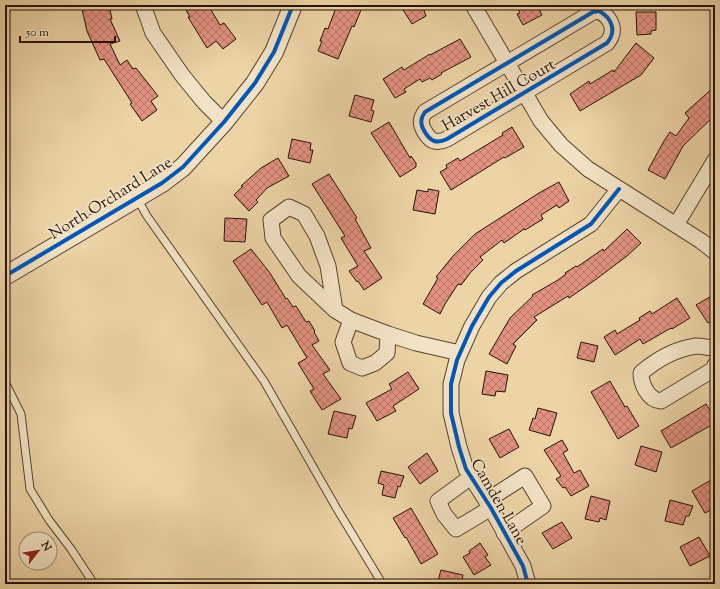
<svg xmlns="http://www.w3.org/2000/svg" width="720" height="589" viewBox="0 0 720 589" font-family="'Sorts Mill Goudy',serif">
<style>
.building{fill:url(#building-cross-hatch);stroke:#251106}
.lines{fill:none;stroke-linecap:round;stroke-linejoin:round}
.service-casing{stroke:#57422e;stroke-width:9}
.minor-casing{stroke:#57422e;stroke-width:17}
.tertiary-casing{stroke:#57422e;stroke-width:20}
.service{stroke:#f3e3c6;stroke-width:7}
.minor{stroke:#f3e3c6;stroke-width:15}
.tertiary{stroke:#f3e3c6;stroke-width:18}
.cycleway-casing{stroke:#f3e3c6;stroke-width:6}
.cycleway{stroke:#0057b8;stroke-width:4}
.labels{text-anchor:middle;stroke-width:3.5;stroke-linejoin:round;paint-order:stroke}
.street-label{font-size:16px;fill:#251106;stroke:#f3e3c6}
</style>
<defs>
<pattern id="building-cross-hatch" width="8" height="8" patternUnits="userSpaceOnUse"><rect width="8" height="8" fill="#e39282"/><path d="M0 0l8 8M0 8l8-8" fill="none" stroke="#b87668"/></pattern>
</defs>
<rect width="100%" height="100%" fill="#edd4a7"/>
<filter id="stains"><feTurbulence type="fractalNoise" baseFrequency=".005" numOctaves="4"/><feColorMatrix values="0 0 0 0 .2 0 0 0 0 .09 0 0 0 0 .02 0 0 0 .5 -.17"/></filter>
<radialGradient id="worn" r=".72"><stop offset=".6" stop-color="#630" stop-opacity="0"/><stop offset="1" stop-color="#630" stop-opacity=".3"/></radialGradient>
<!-- building -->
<path class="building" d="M 81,5 L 109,5 L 112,19 L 110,19 L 120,41 L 110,44 L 120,65 L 127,60 L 133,69 L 136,68 L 158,96 L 151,101 L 157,110 L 142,121 L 130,104 L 132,103 L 104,59 L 100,60 L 87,31 Z
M 183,5 L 208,5 L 220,25 L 224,23 L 236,39 L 223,49 L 216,41 L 207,48 L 188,17 L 190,17 Z
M 337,5 L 363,5 L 354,27 L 352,26 L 338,59 L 318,51 L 322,41 L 320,41 L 325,28 L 328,29 Z
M 400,5 L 422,5 L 426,16 L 412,24 Z
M 515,5 L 537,5 L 542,15 L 523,25 L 517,14 L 520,13 Z
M 636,12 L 656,12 L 656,30 L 651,31 L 651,34 L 637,35 Z
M 460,39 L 471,57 L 441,73 L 442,74 L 432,80 L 430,78 L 422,82 L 420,79 L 404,89 L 406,92 L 395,98 L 383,79 L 402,67 L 404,70 L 430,54 L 430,55 Z
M 636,43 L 654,58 L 641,75 L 580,111 L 570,94 L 589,81 L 590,84 L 613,70 L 614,72 Z
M 715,86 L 715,115 L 683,146 L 665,179 L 648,170 L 664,141 L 670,132 L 676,136 L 689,118 L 685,113 Z
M 355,95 L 374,100 L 371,110 L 374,111 L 371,122 L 349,116 Z
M 389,122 L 410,158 L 411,156 L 416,163 L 416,167 L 400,177 L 371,133 Z
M 512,127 L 524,147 L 505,158 L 504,157 L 451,190 L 440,172 L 447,168 L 446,165 L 458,158 L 460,161 L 503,135 L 502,133 Z
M 292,139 L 311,143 L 310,150 L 313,150 L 310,163 L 288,158 Z
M 278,158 L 289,176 L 267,188 L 256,200 L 258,202 L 249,211 L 234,195 L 243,186 L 241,186 L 261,168 Z
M 329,174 L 357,218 L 355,219 L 371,248 L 364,251 L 382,278 L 364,290 L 358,281 L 357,282 L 349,271 L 358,266 L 341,238 L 345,236 L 312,184 Z
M 559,182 L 569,201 L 559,208 L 557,205 L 541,215 L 543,219 L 525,230 L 524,229 L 504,243 L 502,240 L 480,257 L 483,260 L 471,272 L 461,285 L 458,284 L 445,304 L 440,314 L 423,304 L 438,278 L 436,277 L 453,256 L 475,234 L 539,193 Z
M 428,189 L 439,191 L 435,214 L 413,210 L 417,190 L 428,192 Z
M 225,218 L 247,219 L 245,242 L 224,241 Z
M 627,229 L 641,243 L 627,256 L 595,280 L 569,298 L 568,296 L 534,317 L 537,320 L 513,344 L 516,346 L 507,364 L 489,354 L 510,318 L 533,296 L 532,295 L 558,280 L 566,274 L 565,273 L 576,266 L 577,267 L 603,249 L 604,251 Z
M 251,249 L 270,273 L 286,299 L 287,298 L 293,307 L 296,306 L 306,322 L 309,321 L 315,331 L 314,332 L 319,341 L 312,345 L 330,370 L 323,374 L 341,399 L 322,410 L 310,391 L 314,389 L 298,363 L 307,358 L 287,325 L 282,328 L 267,302 L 262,305 L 233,261 Z
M 715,294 L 715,319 L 708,323 L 696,305 Z
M 677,298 L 690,318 L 672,329 L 671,328 L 643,344 L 640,339 L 615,355 L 604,337 L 615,330 L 617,334 L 640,320 L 639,318 L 650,311 L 652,314 Z
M 581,342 L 598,346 L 594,362 L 577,358 Z
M 486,371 L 508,375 L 505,392 L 496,391 L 495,396 L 482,394 Z
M 408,372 L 419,389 L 393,406 L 396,411 L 377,421 L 366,403 L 392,389 L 389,384 Z
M 610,381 L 625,407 L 627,406 L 639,426 L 618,439 L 591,392 Z
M 706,404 L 715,418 L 715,423 L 671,448 L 661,431 Z
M 538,408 L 557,413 L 550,436 L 529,430 L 533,418 L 535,419 Z
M 334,411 L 356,416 L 352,429 L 349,428 L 347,438 L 328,434 Z
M 509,429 L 519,447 L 500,458 L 489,439 Z
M 562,440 L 568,450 L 563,453 L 574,473 L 580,470 L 589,486 L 571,496 L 565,487 L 563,488 L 556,479 L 561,476 L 544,450 Z
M 641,446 L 662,452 L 656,472 L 635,465 Z
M 427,453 L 438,471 L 420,484 L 408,467 Z
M 381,471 L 404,476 L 400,487 L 398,486 L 395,498 L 382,495 L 384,485 L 378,483 Z
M 711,480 L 715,485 L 715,508 L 705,513 L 692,491 Z
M 591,496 L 610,501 L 606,520 L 600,518 L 599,522 L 585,519 Z
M 670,500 L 693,506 L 689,516 L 686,516 L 683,525 L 665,521 Z
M 411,508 L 438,554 L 421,564 L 406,537 L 405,538 L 393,518 Z
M 562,522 L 572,538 L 553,549 L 542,533 Z
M 699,537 L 710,556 L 690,566 L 680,547 Z
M 480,543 L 488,555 L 485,557 L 491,565 L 474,575 L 463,557 L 470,553 L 469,551 Z
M 441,570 L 463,575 L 461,584 L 437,584 Z"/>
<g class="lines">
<!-- service casing -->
<g class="service-casing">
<path id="service" d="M 137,198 L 147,216 L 264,381 L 337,509 L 380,580 L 378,584
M 5,382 L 21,414 L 30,489 L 49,520 L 71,549 L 94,584"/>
</g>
<!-- minor casing -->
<g class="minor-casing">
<path id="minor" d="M 143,5 L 153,33 L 182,75 L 204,102 L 224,122
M 473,5 L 541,121 L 561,145 L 588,169 L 701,241 L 715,252
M 599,11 C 612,18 617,31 607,43 L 447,139 C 443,141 438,142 434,141 C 427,138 419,125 422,118 C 422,116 424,114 425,112 L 593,12 Z
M 676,225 L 715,160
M 335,310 L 328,266 L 317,236 L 304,214 L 289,207 L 271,220 L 273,238 L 299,276 L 335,310 L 351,320 L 388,334 L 416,343 L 460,353
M 351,320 L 343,342 L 350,363 L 362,368 L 375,363 L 387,353 L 388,334
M 715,348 C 709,348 702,346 696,346 C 676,349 656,360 641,373 C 641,384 648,400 661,401 L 714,369 L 715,365
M 471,477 L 438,501 L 444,514 L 456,529 L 491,508
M 486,501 L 525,476 L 543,506 L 504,533
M 528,584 L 523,566 L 512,546 L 491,508 L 466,469 L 459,447 L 451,413 L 451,384 L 457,360 L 472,326 L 489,297 L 501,283 L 516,271 L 591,224 L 619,189"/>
</g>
<!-- tertiary casing -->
<g class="tertiary-casing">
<path id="tertiary" d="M 5,276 L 162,183 L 183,167 L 224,122 L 255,83 L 274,52 L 293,5"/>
</g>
<!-- service -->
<use href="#service" class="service"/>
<!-- minor -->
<use href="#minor" class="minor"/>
<!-- tertiary -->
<use href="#tertiary" class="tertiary"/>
<!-- cycleway casing -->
<g class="cycleway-casing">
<path id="cycleway" d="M 599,11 C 612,18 617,31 607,43 L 447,139 C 443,141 438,142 434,141 C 427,138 419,125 422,118 C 422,116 424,114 425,112 L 593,12 Z
M 5,276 L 162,183 L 183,167 L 224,122 L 255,83 L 274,52 L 293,5
M 528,584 L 523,566 L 512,546 L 491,508 L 466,469 L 459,447 L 451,413 L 451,384 L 457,360 L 472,326 L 489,297 L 501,283 L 516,271 L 591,224 L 619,189"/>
</g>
<!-- cycleway -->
<use href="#cycleway" class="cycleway"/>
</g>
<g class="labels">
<!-- street labels -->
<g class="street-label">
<text transform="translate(498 94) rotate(-30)" y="6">Harvest Hill Court</text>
<text transform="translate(110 197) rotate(-32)" y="6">North Orchard Lane</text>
<text transform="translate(500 501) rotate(60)" y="6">Camden Lane</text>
</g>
</g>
<!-- margin -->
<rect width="720" height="589" fill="none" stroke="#edd4a7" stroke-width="20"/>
<rect x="6" y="6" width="708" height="577" fill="none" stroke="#251106" stroke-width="2"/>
<rect x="10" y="10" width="700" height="569" fill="none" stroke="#251106"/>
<!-- north arrow -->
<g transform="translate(38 551) rotate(59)"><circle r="19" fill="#f3e3c6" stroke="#a18f79"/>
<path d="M0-3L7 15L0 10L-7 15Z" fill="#8f2418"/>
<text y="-6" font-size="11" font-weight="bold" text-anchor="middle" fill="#251106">N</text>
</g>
<!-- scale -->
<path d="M20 36v6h95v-6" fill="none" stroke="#251106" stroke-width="2"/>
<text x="26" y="36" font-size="12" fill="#251106" stroke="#f3e3c6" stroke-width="3" paint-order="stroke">50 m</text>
<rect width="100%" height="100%" filter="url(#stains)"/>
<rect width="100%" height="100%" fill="url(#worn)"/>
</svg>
